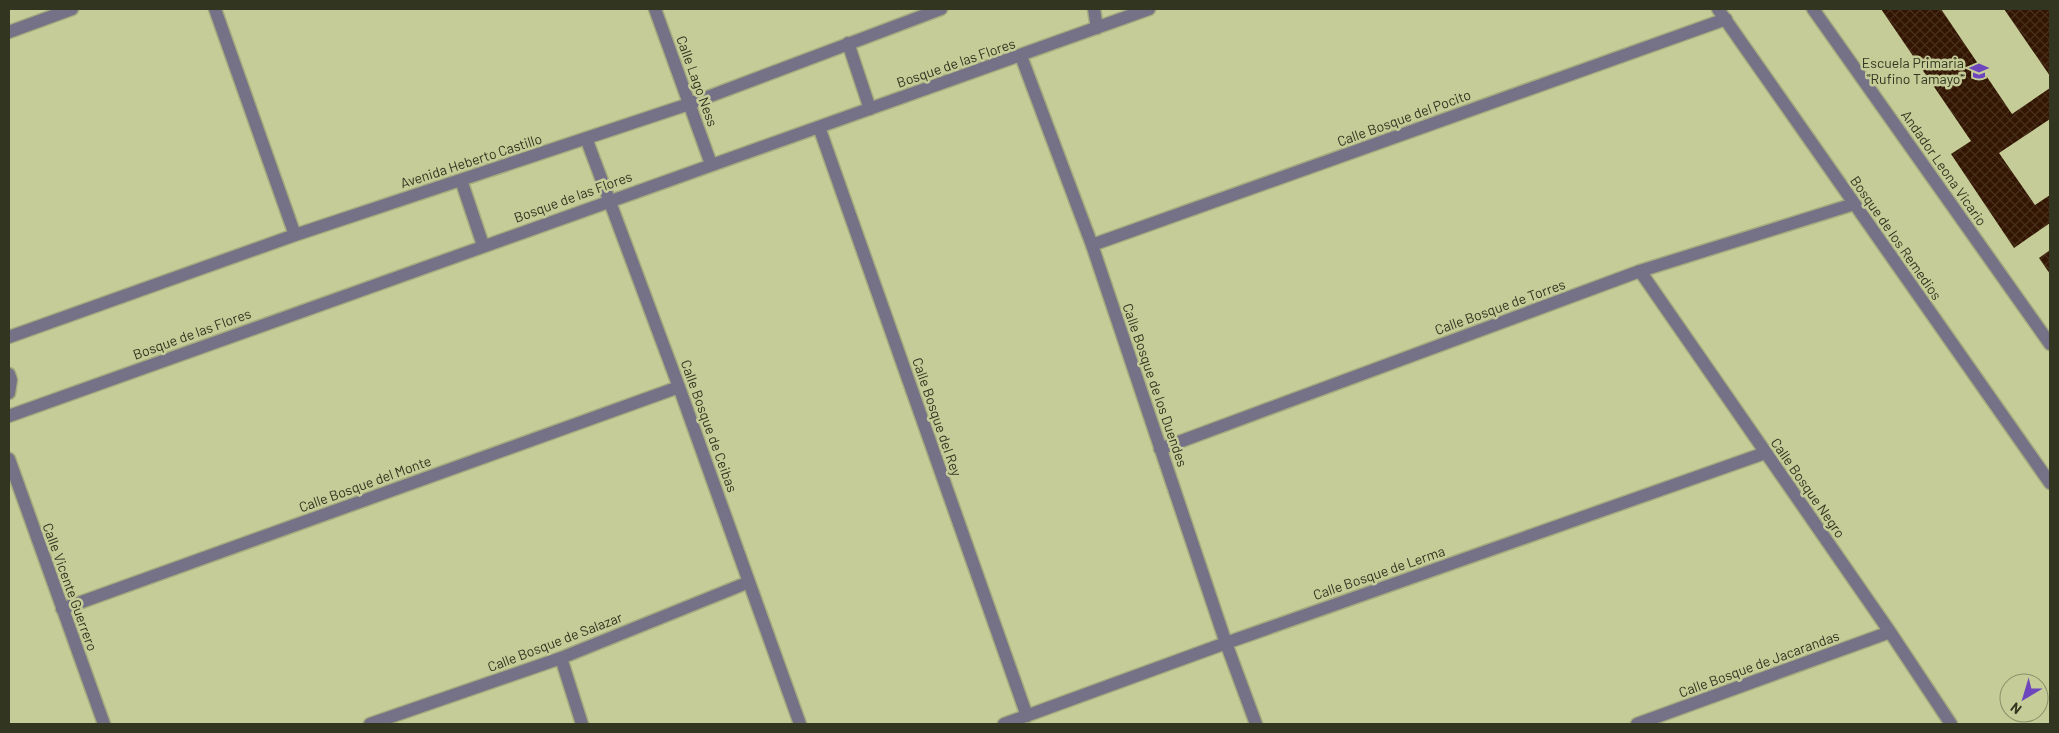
<svg xmlns="http://www.w3.org/2000/svg" width="2059" height="733" viewBox="0 0 2059 733" font-family="Barlow,sans-serif">
<style>
.building{fill:url(#building-cross-hatch)}
.lines{fill:none;stroke-linecap:round;stroke-linejoin:round}
.minor-casing{stroke:#a5ab7e;stroke-width:15}
.minor{stroke:#757186;stroke-width:12}
.labels{text-anchor:middle;stroke-width:5;stroke-linejoin:round;paint-order:stroke}
.street-label{font-size:14px;fill:#323520;stroke:#c5cc98}
.poi-label{font-size:14px;fill:#323520;stroke:#c5cc98;text-anchor:end}
</style>
<defs>
<pattern id="building-cross-hatch" width="8" height="8" patternUnits="userSpaceOnUse" patternTransform="scale(1.25)"><rect width="8" height="8" fill="#321601"/><path d="M0 0l8 8M0 8l8-8" fill="none" stroke="#48301d"/></pattern>
</defs>
<rect width="100%" height="100%" fill="#c5cc98"/>
<!-- building -->
<path class="building" d="M 1881,9 L 1941,9 L 2012,114 L 2050,88 L 2050,119 L 1999,153 L 2035,205 L 2050,195 L 2050,223 L 2014,248 L 1951,154 L 1971,141 Z
M 2004,9 L 2050,9 L 2050,76 Z
M 2050,250 L 2050,274 L 2039,258 Z"/>
<g class="lines">
<!-- minor casing -->
<g class="minor-casing">
<path id="minor" d="M 215,9 L 295,235
M 655,9 L 711,164
M 1094,9 L 1097,28
M 1718,9 L 2050,483
M 1813,9 L 2050,344
M 9,32 L 72,9
M 848,43 L 870,109
M 1021,56 L 1092,245 L 1226,643 L 1256,724
M 819,127 L 1027,716
M 586,138 L 679,387 L 800,724
M 461,180 L 483,245
M 1092,245 L 1726,19
M 1640,271 L 1890,632 L 1951,724
M 9,337 L 295,235 L 689,104 L 941,9
M 9,374 L 11,380 L 9,393
M 9,416 L 1149,9
M 1160,449 L 1640,271 L 1854,204
M 9,459 L 104,724
M 62,609 L 679,387
M 561,658 L 582,724
M 370,724 L 561,658 L 749,582
M 1004,724 L 1226,643 L 1765,453
M 1637,724 L 1890,632"/>
</g>
<!-- minor -->
<use href="#minor" class="minor"/>
</g>
<!-- icons -->
<defs>
<g id="school-bare" transform="scale(1.5)"><path d="M0-5L7-2L0 1L-7-2ZM-4 1L0 2.5L4 1V4Q0 6-4 4Z" fill="#6d45bd" stroke="#c5cc98" stroke-width="2.5" paint-order="stroke"/></g>
</defs>
<g fill-rule="evenodd">
<use href="#school-bare" x="1979" y="71"/>
</g>
<g class="labels">
<!-- street labels -->
<g class="street-label">
<text transform="translate(956 63) rotate(-19)" y="5">Bosque de las Flores</text>
<text transform="translate(697 81) rotate(70)" y="5">Calle Lago Ness</text>
<text transform="translate(1404 118) rotate(-20)" y="5">Calle Bosque del Pocito</text>
<text transform="translate(471 161) rotate(-18)" y="5">Avenida Heberto Castillo</text>
<text transform="translate(1944 168) rotate(55)" y="5">Andador Leona Vicario</text>
<text transform="translate(573 197) rotate(-20)" y="5">Bosque de las Flores</text>
<text transform="translate(1896 238) rotate(55)" y="5">Bosque de los Remedios</text>
<text transform="translate(1500 307) rotate(-20)" y="5">Calle Bosque de Torres</text>
<text transform="translate(192 334) rotate(-20)" y="5">Bosque de las Flores</text>
<text transform="translate(1155 385) rotate(71)" y="5">Calle Bosque de los Duendes</text>
<text transform="translate(937 417) rotate(71)" y="5">Calle Bosque del Rey</text>
<text transform="translate(709 426) rotate(70)" y="5">Calle Bosque de Ceibas</text>
<text transform="translate(365 484) rotate(-20)" y="5">Calle Bosque del Monte</text>
<text transform="translate(1808 488) rotate(55)" y="5">Calle Bosque Negro</text>
<text transform="translate(1379 573) rotate(-19)" y="5">Calle Bosque de Lerma</text>
<text transform="translate(70 587) rotate(70)" y="5">Calle Vicente Guerrero</text>
<text transform="translate(555 642) rotate(-21)" y="5">Calle Bosque de Salazar</text>
<text transform="translate(1759 664) rotate(-20)" y="5">Calle Bosque de Jacarandas</text>
</g>
<!-- poi labels -->
<g class="poi-label">
<text x="1964" y="68">Escuela Primaria<tspan x="1964" dy="16">"Rufino Tamayo"</tspan></text>
</g>
</g>
<!-- border -->
<rect width="2059" height="733" fill="none" stroke="#323520" stroke-width="20"/>
<!-- north arrow -->
<g transform="translate(2024 698) rotate(218)"><circle r="24" fill="#c5cc98" stroke="#8a9068"/>
<path d="M0-4L9 19L0 12L-9 19Z" fill="#6d45bd"/>
<text y="-8" font-size="14" font-weight="bold" text-anchor="middle" fill="#323520">N</text>
</g>
</svg>
